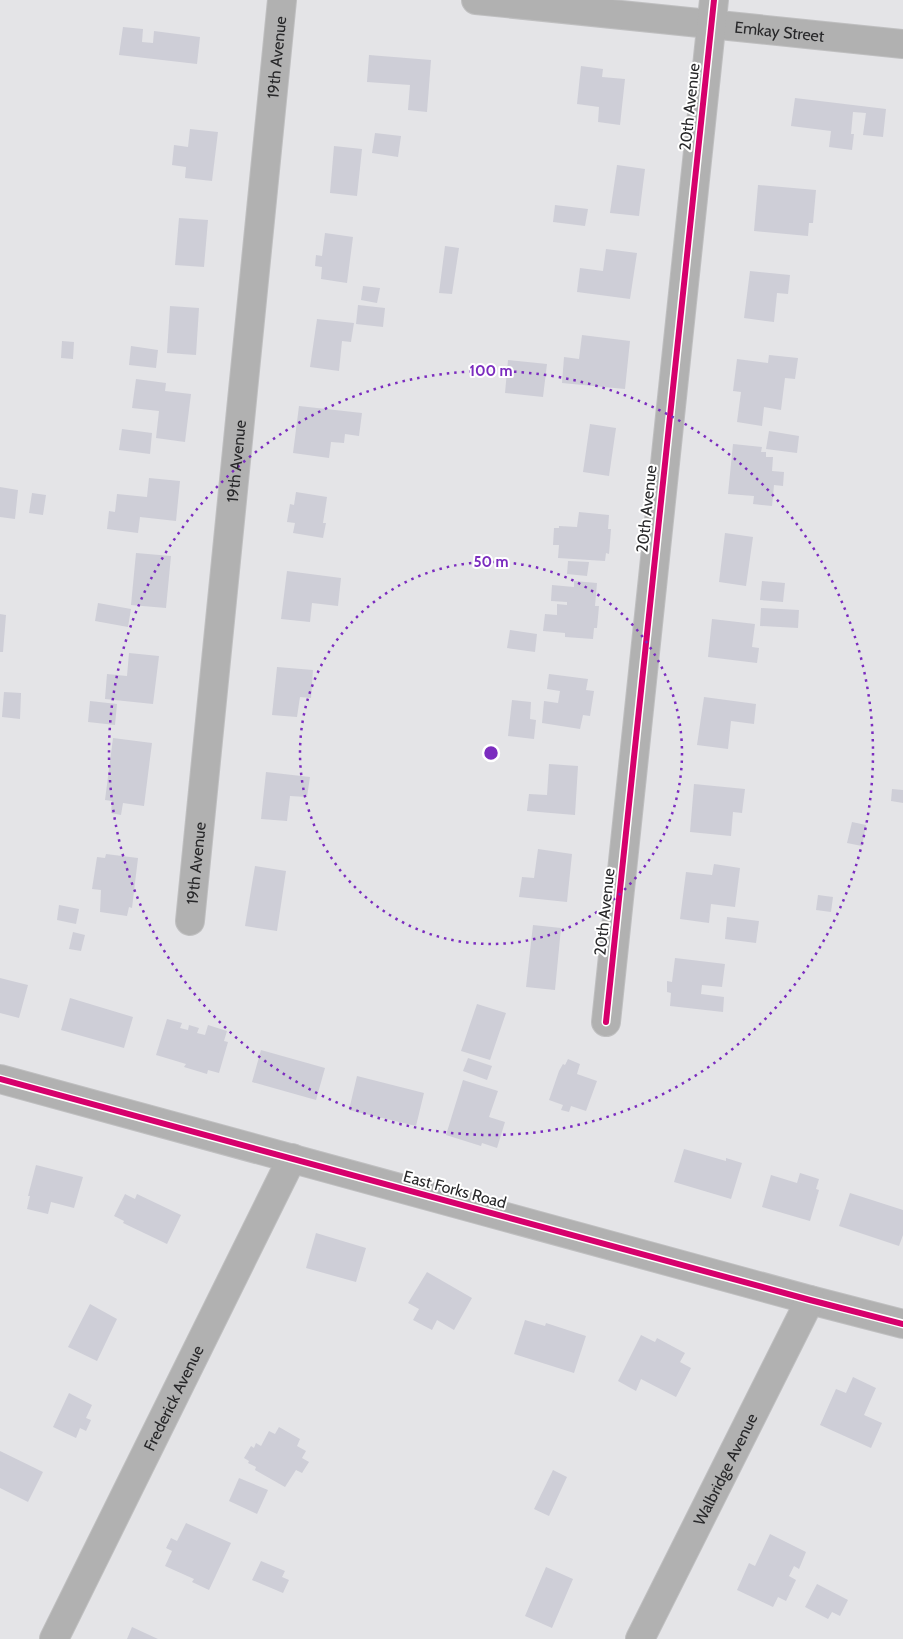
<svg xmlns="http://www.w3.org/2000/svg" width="903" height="1639" viewBox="0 0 903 1639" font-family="Cabin,sans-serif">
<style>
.building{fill:#ceced7}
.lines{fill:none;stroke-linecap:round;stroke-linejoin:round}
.minor-casing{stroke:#bfbfc0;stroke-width:30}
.minor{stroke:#b1b1b1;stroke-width:28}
.cycleway-casing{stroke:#fff;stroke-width:9}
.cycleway{stroke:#d6006c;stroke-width:6}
.ring{fill:none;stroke:#7b2cbf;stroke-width:2.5;stroke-dasharray:2.5 5}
.labels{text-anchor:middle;stroke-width:4;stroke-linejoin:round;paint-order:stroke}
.street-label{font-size:16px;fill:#272729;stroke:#fff}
.centre{fill:#7b2cbf;stroke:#fff;stroke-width:2.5}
.ring-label{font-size:15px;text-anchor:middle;font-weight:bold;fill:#7b2cbf;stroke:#fff;stroke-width:4;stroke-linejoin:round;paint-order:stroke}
</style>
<rect width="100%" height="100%" fill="#e4e4e7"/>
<!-- building -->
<path class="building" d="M 123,27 L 143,29 L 142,42 L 153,43 L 154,31 L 200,37 L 197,64 L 119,55 Z
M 369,55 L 431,60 L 427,112 L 408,110 L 410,85 L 367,82 Z
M 581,66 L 603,69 L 602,77 L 625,79 L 620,125 L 598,122 L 599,107 L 577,104 Z
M 795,98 L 886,109 L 883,137 L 863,135 L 866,113 L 853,112 L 851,134 L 854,134 L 852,150 L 829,147 L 831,131 L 791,126 Z
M 190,129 L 218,132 L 212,181 L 185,178 L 186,167 L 172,165 L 174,145 L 188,147 Z
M 375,133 L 401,136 L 398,157 L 372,153 Z
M 334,146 L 362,149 L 357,196 L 330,193 Z
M 617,165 L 645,169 L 639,216 L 610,213 Z
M 758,185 L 816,190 L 813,223 L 809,223 L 808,236 L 754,231 Z
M 555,205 L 588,209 L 585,226 L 553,222 Z
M 179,218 L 208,220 L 204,267 L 175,265 Z
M 325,233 L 353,237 L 347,283 L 321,279 L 322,267 L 315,266 L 316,255 L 322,256 Z
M 445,246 L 459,248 L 452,294 L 439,293 Z
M 606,249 L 637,253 L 630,299 L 577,292 L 580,268 L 603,271 Z
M 750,271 L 790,275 L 788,294 L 777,293 L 774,322 L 744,318 Z
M 363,286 L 380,288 L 377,303 L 361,300 Z
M 358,305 L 385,308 L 383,327 L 356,324 Z
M 170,306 L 199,308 L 196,355 L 167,353 Z
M 317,319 L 354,323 L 351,342 L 342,341 L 339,371 L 310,367 Z
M 582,335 L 630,341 L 625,389 L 562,383 L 564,357 L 579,359 Z
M 62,341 L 74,342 L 73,359 L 61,358 Z
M 131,346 L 158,350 L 156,368 L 129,365 Z
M 769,355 L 798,358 L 795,379 L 785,378 L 781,410 L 764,407 L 762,426 L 737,422 L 741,392 L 733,391 L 737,359 L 768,363 Z
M 508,360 L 547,364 L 543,397 L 505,393 Z
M 136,379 L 166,383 L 165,391 L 191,394 L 185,442 L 156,438 L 159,411 L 132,408 Z
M 299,406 L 362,413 L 359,436 L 345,434 L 344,443 L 331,442 L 329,458 L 293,453 Z
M 590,424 L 616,428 L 609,476 L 583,472 Z
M 122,429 L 152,433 L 150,454 L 119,450 Z
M 769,431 L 799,436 L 797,453 L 766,449 Z
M 733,444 L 762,447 L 761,452 L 766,452 L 766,457 L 773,457 L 772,471 L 784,472 L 783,486 L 774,485 L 772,506 L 753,504 L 754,496 L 728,494 Z
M 149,478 L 180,481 L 176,521 L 140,517 L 138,533 L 107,529 L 109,511 L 115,512 L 117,494 L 147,497 Z
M 0,487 L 18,490 L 15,519 L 0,517 Z
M 296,492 L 327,497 L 323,523 L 326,523 L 323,538 L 293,533 L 295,523 L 287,522 L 290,504 L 294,505 Z
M 32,493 L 46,495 L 43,515 L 29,513 Z
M 579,512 L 609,515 L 608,529 L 611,529 L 609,554 L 606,553 L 605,561 L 558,558 L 559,545 L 553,545 L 554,528 L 559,528 L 559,526 L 577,527 Z
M 725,533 L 753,537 L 746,586 L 719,582 Z
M 136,553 L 171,556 L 166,608 L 131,605 Z
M 568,561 L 589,562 L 587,576 L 567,574 Z
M 287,571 L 341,578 L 338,606 L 312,603 L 310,622 L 281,619 Z
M 574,581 L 597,583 L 595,606 L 599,606 L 597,628 L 594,628 L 593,639 L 565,637 L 565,633 L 543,631 L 545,614 L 557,615 L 557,604 L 567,605 L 567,602 L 551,601 L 552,585 L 574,587 Z
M 762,581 L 785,583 L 783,602 L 760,600 Z
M 98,603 L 131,609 L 128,627 L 95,621 Z
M 761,608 L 799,610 L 798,628 L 760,626 Z
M 0,614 L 6,615 L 3,652 L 0,652 Z
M 712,619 L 755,624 L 752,647 L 759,648 L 757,663 L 708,657 Z
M 510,630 L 537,634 L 535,652 L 507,648 Z
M 129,653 L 159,656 L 153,704 L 105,699 L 107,674 L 127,676 Z
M 277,667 L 313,670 L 311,698 L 300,697 L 297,717 L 272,715 Z
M 549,674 L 588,679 L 586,690 L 594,691 L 590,716 L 583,715 L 580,729 L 542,723 L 544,701 L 558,703 L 560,691 L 547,689 Z
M 4,692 L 21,693 L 20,719 L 2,717 Z
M 704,697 L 756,704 L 754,724 L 731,721 L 728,749 L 697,745 Z
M 512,700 L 531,702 L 530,719 L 536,720 L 534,739 L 508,736 Z
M 90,701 L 117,704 L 115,725 L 88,722 Z
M 113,738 L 152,743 L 144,806 L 123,803 L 121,815 L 111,813 L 112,801 L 105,800 Z
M 549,764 L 578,766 L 575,815 L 527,811 L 529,794 L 547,795 Z
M 266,772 L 310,777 L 307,797 L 290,796 L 287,821 L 261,819 Z
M 694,784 L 745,789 L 742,813 L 733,812 L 731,836 L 690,832 Z
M 892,789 L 903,790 L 903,803 L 891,801 Z
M 852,822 L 866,825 L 862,846 L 847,843 Z
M 538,849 L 572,854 L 567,902 L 519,897 L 522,877 L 534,878 Z
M 106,854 L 138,858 L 132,908 L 129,907 L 127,916 L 100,912 L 101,890 L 92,889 L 97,857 L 105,858 Z
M 714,864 L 740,868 L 735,907 L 711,904 L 709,923 L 680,919 L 686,872 L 712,875 Z
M 255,866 L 286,871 L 277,931 L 245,926 Z
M 818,895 L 833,897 L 831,912 L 816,910 Z
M 59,905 L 79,909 L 76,924 L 57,920 Z
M 727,917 L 759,921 L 756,943 L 725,939 Z
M 533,925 L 561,928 L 555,990 L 526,987 Z
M 73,932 L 85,935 L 81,951 L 69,949 Z
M 675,958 L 725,964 L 722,987 L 702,985 L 701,994 L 724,997 L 723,1012 L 670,1006 L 671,993 L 667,992 L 667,981 L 672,982 Z
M 0,978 L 28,985 L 19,1018 L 0,1013 Z
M 70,998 L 133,1017 L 124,1048 L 61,1030 Z
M 477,1004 L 506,1013 L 490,1060 L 461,1051 Z
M 167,1019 L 182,1023 L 180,1028 L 188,1030 L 189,1025 L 199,1028 L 197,1033 L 205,1035 L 208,1025 L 227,1031 L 224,1041 L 228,1042 L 219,1073 L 208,1070 L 207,1074 L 184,1067 L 186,1064 L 156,1055 Z
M 261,1050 L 325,1068 L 316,1100 L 252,1082 Z
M 468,1058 L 492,1066 L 487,1080 L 463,1071 Z
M 568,1059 L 580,1064 L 577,1074 L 597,1081 L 586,1111 L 571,1106 L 569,1112 L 561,1110 L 563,1105 L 549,1100 L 559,1071 L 563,1064 L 565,1065 Z
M 357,1076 L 424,1093 L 416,1126 L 349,1110 Z
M 463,1080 L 498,1091 L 489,1117 L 505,1122 L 497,1148 L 482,1143 L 481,1146 L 446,1135 Z
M 684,1149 L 726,1161 L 726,1158 L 742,1163 L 731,1199 L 674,1182 Z
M 36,1165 L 83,1177 L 74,1208 L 51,1202 L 48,1214 L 27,1209 L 30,1196 L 28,1196 Z
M 800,1173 L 819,1179 L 816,1189 L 819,1190 L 810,1221 L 762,1207 L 771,1175 L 797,1183 Z
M 850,1193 L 903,1210 L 903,1235 L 899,1246 L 839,1226 Z
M 125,1194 L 135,1199 L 137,1194 L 181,1215 L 167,1244 L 123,1223 L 124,1221 L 114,1216 Z
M 316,1233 L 366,1248 L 356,1282 L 306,1268 Z
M 427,1272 L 472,1298 L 454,1330 L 437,1320 L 432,1330 L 413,1320 L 419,1309 L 408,1303 Z
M 90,1304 L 117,1319 L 97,1361 L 68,1347 Z
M 525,1320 L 545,1326 L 546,1323 L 586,1336 L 574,1373 L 514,1354 Z
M 641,1335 L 655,1342 L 657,1338 L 685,1353 L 680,1362 L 691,1368 L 676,1397 L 641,1379 L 636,1391 L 618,1381 Z
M 853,1377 L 876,1388 L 864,1415 L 882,1423 L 871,1448 L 820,1425 L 836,1389 L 846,1393 Z
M 69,1393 L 92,1405 L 86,1418 L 91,1420 L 86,1431 L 80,1428 L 76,1438 L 53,1427 Z
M 279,1427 L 300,1439 L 297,1446 L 306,1451 L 302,1458 L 309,1462 L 302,1473 L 296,1470 L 285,1487 L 255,1470 L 256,1467 L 248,1463 L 249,1461 L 244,1458 L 251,1446 L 254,1448 L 256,1443 L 261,1446 L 269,1431 L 275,1434 Z
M 0,1451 L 43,1472 L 28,1502 L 0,1488 Z
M 553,1470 L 567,1477 L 549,1516 L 534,1509 Z
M 239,1478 L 268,1490 L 257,1514 L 229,1501 Z
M 186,1523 L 231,1543 L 209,1590 L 192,1582 L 194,1579 L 165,1566 L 172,1551 L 166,1548 L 171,1538 L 177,1541 Z
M 770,1534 L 806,1552 L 799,1569 L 794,1566 L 789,1576 L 796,1580 L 786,1601 L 778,1597 L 773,1607 L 737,1590 L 749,1563 L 755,1566 Z
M 261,1561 L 285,1571 L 282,1577 L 289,1580 L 283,1593 L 252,1580 Z
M 546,1567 L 573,1579 L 552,1628 L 525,1616 Z
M 817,1584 L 848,1600 L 840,1616 L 832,1612 L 828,1619 L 805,1607 Z
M 132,1627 L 158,1639 L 127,1639 Z"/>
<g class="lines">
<!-- minor casing -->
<g class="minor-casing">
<g id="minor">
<path id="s1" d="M 476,0 L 903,44"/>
<path id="s2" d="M 190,921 L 282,0"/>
<path d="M 606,1022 L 714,0"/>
<path d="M 0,1079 L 810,1300 L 903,1324"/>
<path id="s3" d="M 54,1639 L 292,1158"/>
<path id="s4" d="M 640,1639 L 810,1300"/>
</g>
</g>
<!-- minor -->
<use href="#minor" class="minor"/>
<!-- cycleway casing -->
<g class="cycleway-casing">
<path id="cycleway" d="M 606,1022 L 714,0
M 0,1079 L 810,1300 L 903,1324"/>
</g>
<!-- cycleway -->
<use href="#cycleway" class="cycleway"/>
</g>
<!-- distance rings -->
<g class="ring">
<circle cx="491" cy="753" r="191"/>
<circle cx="491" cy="753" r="382"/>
</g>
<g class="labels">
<!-- street labels -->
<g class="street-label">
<text dy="6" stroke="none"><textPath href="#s1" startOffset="305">Emkay Street</textPath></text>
<text dy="6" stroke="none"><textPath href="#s2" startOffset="868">19th Avenue</textPath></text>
<text transform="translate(689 107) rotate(-84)" y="6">20th Avenue</text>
<text dy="6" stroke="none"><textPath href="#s2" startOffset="462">19th Avenue</textPath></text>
<text transform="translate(646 509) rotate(-84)" y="6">20th Avenue</text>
<text dy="6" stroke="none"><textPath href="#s2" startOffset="58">19th Avenue</textPath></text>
<text transform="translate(604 912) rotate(-84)" y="6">20th Avenue</text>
<text transform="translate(455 1189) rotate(15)" y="6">East Forks Road</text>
<text dy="6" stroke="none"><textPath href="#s3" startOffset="269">Frederick Avenue</textPath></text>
<text dy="6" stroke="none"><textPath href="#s4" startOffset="190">Walbridge Avenue</textPath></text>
</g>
</g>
<circle cx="491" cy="753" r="8" class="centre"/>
<g class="ring-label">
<text x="491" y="376">100 m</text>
<text x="491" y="567">50 m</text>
</g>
</svg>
